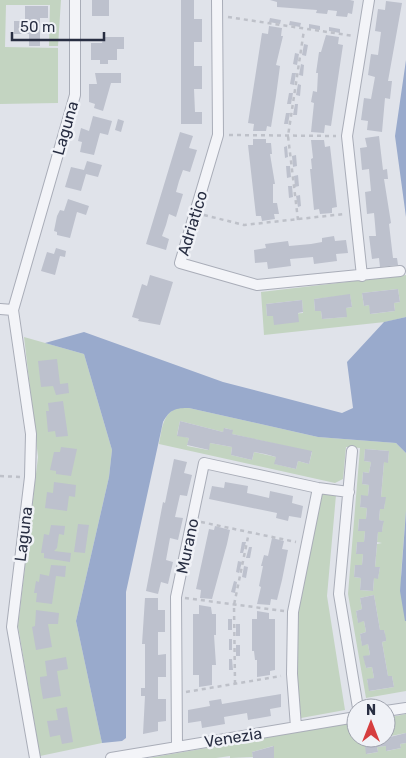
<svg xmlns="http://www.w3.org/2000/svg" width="406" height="758" viewBox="0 0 406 758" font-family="Rubik,sans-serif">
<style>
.green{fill:#c3d4c1;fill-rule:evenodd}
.water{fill:#9ac}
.building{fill:#bdc1cd}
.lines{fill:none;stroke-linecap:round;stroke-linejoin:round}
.minor-casing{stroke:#a9adb8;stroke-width:12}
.path{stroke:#bec1c9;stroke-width:2.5;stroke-dasharray:4 4;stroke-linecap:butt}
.minor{stroke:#f3f4f8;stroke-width:10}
.labels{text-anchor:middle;stroke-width:5;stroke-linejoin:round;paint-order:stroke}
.street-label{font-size:16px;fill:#282e42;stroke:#f0f2f7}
</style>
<rect width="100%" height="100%" fill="#e0e3ea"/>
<!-- green -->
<path class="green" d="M 0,0 L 61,0 L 58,46 L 49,46 L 50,5 L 6,5 L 5,47 L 58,48 L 58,103 L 0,104 Z
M 406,275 L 406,317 L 385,322 L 264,335 L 261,292 ZM 398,289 L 400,302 L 394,303 L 395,311 L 371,314 L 369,305 L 364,306 L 362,293 ZM 350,295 L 352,307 L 346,308 L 346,317 L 322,319 L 321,311 L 315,311 L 314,299 ZM 302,300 L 303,313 L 267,316 L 266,304 Z
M 24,337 L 84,354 L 112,450 L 109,477 L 76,621 L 102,743 L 40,756 L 18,626 L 38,457 Z
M 178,408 L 189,408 L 318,437 L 396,443 L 406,453 L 406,511 L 401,575 L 406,621 L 406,691 L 366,698 L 348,594 L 360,448 L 346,447 L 343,479 L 335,483 L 159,444 C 162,430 162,413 178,408 ZM 180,421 L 223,432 L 225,428 L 232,430 L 232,434 L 312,452 L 309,464 L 298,461 L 296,469 L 275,464 L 276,457 L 254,452 L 252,460 L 231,455 L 232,447 L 210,443 L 208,450 L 187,446 L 189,438 L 177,435 ZM 365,449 L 389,451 L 388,462 L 384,462 L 381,497 L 385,500 L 384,509 L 380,509 L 379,520 L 383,521 L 382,532 L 378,532 L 377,542 L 382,543 L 377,544 L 375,567 L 380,567 L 378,578 L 374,578 L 373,591 L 360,590 L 361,578 L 354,577 L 355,565 L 362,565 L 363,554 L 356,554 L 357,542 L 364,542 L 365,531 L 358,530 L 359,519 L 366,519 L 367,508 L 360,507 L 361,496 L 368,496 L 369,485 L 362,484 L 363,472 L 369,473 L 371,462 L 364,461 ZM 374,595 L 380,630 L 384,630 L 386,641 L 382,642 L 388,676 L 392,676 L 394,687 L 370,691 L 367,680 L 374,678 L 372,667 L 366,668 L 364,657 L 370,655 L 368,644 L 362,645 L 360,634 L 366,632 L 364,621 L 358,622 L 356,611 L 362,609 L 360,598 Z
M 321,492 L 336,495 L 327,596 L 345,710 L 301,718 L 297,673 L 297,612 Z
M 406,714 L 406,733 L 386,737 L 386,718 Z
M 356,722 L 356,738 L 364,738 L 367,754 L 378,752 L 377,747 L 386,746 L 387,751 L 401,748 L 400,744 L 406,743 L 406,758 L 274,758 L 273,746 L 252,752 L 253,757 L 230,758 L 230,756 L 216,758 L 149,758 Z"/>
<!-- water -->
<path class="water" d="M 406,60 L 406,217 L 395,136 Z
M 406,317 L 406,453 L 396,443 L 318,437 L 189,408 C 176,408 170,409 163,422 L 126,592 L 126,738 L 122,741 L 102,743 L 76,621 L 109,477 L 112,450 L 84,354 L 45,343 L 84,332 L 223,382 L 342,413 L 353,408 L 347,362 L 384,322 Z
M 406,511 L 406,621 L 405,621 L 400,591 Z"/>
<!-- building -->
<path class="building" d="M 92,0 L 109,0 L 109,16 L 92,16 Z
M 181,0 L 194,0 L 194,19 L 202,19 L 202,42 L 194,42 L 194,66 L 202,66 L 202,89 L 194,89 L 195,112 L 202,112 L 202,124 L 181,124 Z
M 270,0 L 350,0 L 354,1 L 352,14 L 348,13 L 347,17 L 336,16 L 337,11 L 328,10 L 327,14 L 316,13 L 317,10 L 277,7 L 277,2 Z
M 386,1 L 402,3 L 388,81 L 392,81 L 390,99 L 385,98 L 382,132 L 367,130 L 368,121 L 361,120 L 364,98 L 371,99 L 375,77 L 368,75 L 371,54 L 378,55 L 381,32 L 375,31 L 378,9 L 385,10 Z
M 25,6 L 48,6 L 48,18 L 40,18 L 40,46 L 29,46 L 29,34 L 14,34 L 14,21 L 25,21 Z
M 270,18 L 281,20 L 280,24 L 269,22 Z
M 290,21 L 301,23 L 300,27 L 289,25 Z
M 309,24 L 320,26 L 320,30 L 309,28 Z
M 269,26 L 282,28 L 281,36 L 283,36 L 276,65 L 280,66 L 276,96 L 271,127 L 267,126 L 266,131 L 253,131 L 254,124 L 248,123 L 262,33 L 268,34 Z
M 329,27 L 340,29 L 340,33 L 329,31 Z
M 326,35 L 339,37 L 338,44 L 343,45 L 337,85 L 331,126 L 325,125 L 324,133 L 311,132 L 314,103 L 311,102 L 313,91 L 317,92 L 318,73 L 316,73 L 319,52 L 321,52 Z
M 104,37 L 124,37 L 124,49 L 117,49 L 117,60 L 108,60 L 108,64 L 100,64 L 100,60 L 91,60 L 91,43 L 102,43 Z
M 304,44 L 308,45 L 306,56 L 302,55 Z
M 295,53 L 299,54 L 297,65 L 293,64 Z
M 301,64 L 304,65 L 303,76 L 299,75 Z
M 95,73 L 121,73 L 121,83 L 111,83 L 103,111 L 94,108 L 95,104 L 89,102 L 89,84 L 97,84 Z
M 292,73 L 296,73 L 294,85 L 290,84 Z
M 298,84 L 301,85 L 300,96 L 296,95 Z
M 289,93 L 293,93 L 291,104 L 287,104 Z
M 295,104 L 298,104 L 297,115 L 293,115 Z
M 286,113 L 290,113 L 288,124 L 284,124 Z
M 93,116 L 112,121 L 108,135 L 100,133 L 94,155 L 80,152 L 82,142 L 78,141 L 81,128 L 89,131 Z
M 118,119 L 124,121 L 121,132 L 115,130 Z
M 180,132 L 193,136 L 189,148 L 197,150 L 190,172 L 183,170 L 179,181 L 176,192 L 183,194 L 176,217 L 169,214 L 166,225 L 162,236 L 169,239 L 166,250 L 146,244 Z
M 379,136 L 383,170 L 387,169 L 388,179 L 384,179 L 391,223 L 389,224 L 393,258 L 397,258 L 398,265 L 380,267 L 379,258 L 372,259 L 369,236 L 376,236 L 375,224 L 374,213 L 367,214 L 365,192 L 371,191 L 369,169 L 362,170 L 360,148 L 367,147 L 365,138 Z
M 253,139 L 266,139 L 266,143 L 271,143 L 272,154 L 270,154 L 275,184 L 273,184 L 273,203 L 277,203 L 279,214 L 274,214 L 275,219 L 262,221 L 261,216 L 256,216 L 248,145 L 253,145 Z
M 311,140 L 324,140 L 325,147 L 330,146 L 337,207 L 332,208 L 332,213 L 320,214 L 319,209 L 314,210 L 310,169 L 312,169 L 311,159 L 313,158 Z
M 287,146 L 288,157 L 285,158 L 284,147 Z
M 296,155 L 297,166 L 293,167 L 292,156 Z
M 87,161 L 102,165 L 98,177 L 86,174 L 81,191 L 65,187 L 71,167 L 84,170 Z
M 286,166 L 290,166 L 291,177 L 287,178 Z
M 298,175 L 299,186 L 295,187 L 294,176 Z
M 288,186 L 292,186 L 293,197 L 289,198 Z
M 300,195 L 301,206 L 298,207 L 296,196 Z
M 68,199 L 89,206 L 86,215 L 77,212 L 70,238 L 57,235 L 57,232 L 54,231 L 57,216 L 60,210 L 64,211 Z
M 334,236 L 335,241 L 346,240 L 348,253 L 336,254 L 337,261 L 314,264 L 313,257 L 290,259 L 291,266 L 268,269 L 267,262 L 255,263 L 254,250 L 266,248 L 265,244 L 288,241 L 289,246 L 311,244 L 322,242 L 322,238 Z
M 56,248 L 66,251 L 65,257 L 60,256 L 55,275 L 41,271 L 47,252 L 54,254 Z
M 150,275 L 173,282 L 160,325 L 138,321 L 139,319 L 132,317 L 142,284 L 147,286 Z
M 398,289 L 400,302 L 394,303 L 395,311 L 370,314 L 369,305 L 364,306 L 362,293 Z
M 350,294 L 352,307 L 346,308 L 347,317 L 322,319 L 321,311 L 315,311 L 314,299 Z
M 302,300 L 303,312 L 298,313 L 299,322 L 274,325 L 273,316 L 267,316 L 266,304 Z
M 57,359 L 60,384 L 68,383 L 69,393 L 56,395 L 53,386 L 41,387 L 38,361 Z
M 63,401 L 68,436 L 56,437 L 55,431 L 48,432 L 46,411 L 49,411 L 48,403 Z
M 180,421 L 223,432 L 224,428 L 233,430 L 232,434 L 312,451 L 309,464 L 298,461 L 296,469 L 274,464 L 276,457 L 265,454 L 254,452 L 252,460 L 231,455 L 232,447 L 210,443 L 209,450 L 187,445 L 189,438 L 177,436 Z
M 61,447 L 77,449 L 71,476 L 56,474 L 56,471 L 50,470 L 54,452 L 60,452 Z
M 365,449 L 389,451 L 388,463 L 384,462 L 381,497 L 386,497 L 384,509 L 380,509 L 379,520 L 384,521 L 383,524 L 382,532 L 378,532 L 375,567 L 380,567 L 378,579 L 374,578 L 373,591 L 360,590 L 361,578 L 354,577 L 355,565 L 362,565 L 363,554 L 356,554 L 357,542 L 364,542 L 365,531 L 358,531 L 359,519 L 366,519 L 367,508 L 360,507 L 361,495 L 368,496 L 369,485 L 362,484 L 363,472 L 369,473 L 371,462 L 364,461 Z
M 174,459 L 187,462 L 184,473 L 192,475 L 187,496 L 180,495 L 175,517 L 183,518 L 178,540 L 170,538 L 166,560 L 173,562 L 168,584 L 161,582 L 158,594 L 146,591 L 163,502 L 165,503 Z
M 54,482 L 76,485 L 75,497 L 69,496 L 67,511 L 45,508 L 47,492 L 53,493 Z
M 225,482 L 248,486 L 247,493 L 269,498 L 270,491 L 293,496 L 292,503 L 303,506 L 301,518 L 289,516 L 288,521 L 276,518 L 277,513 L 209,499 L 212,486 L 224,488 Z
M 78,524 L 89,525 L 85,553 L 74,552 Z
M 51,525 L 65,526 L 64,535 L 59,534 L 57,548 L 54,551 L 71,553 L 70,562 L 44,558 L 44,553 L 41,553 L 44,534 L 49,535 Z
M 215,526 L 230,530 L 227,544 L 212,599 L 200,598 L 201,590 L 196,589 L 209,529 L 214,530 Z
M 272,538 L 284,541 L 282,549 L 288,550 L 282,580 L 277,600 L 271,599 L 270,605 L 257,604 L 261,587 L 259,586 L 263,566 L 261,566 L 264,555 L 268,556 Z
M 242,542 L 246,542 L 243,553 L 240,553 Z
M 249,547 L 252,547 L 250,558 L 246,558 Z
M 238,561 L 242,562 L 239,573 L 236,572 Z
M 51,565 L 66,566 L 65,577 L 56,576 L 52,604 L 36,602 L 37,593 L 34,593 L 36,581 L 39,582 L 40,574 L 49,576 Z
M 244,566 L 248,567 L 246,578 L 242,577 Z
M 234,581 L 237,582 L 235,593 L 231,592 Z
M 374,595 L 380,630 L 384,630 L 386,638 L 386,641 L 382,642 L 388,676 L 392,676 L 394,687 L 369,691 L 367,679 L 374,678 L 372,667 L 366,668 L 363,656 L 370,655 L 368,644 L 362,646 L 360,634 L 366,632 L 364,621 L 358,623 L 356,611 L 362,609 L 360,598 Z
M 145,598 L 158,598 L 158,610 L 165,610 L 165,632 L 158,632 L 158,655 L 166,654 L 166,677 L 158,677 L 158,699 L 166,699 L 166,721 L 158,722 L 158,731 L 143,734 L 145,696 L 141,696 L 141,688 L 145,688 L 145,644 L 142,644 Z
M 199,605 L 211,607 L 212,614 L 216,614 L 216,635 L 214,635 L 216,665 L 212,665 L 212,685 L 199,687 L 199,675 L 193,675 L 193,614 L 199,614 Z
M 36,610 L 59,613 L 58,624 L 48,624 L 52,647 L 36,650 L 32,627 L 35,626 Z
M 257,611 L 269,613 L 269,619 L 275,619 L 275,670 L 270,671 L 270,675 L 257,677 L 257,660 L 255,660 L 254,651 L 252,651 L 252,619 L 257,619 Z
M 228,619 L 232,619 L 232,630 L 228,630 Z
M 236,624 L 240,624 L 240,636 L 236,636 Z
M 229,639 L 232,639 L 232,650 L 229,650 Z
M 236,645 L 240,645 L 240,656 L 236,656 Z
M 66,657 L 68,669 L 57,671 L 61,696 L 43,699 L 40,682 L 40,677 L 47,676 L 45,661 Z
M 229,659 L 232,659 L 233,670 L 229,670 Z
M 281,694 L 281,707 L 270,709 L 271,716 L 248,720 L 247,713 L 224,717 L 225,724 L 202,728 L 201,721 L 188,723 L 188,710 L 210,706 L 209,701 L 221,699 L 222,704 Z
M 67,707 L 73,742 L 62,744 L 60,735 L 50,737 L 47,721 L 58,720 L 56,709 Z
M 406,733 L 406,743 L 400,744 L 401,748 L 386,751 L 386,746 L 377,747 L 378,752 L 366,754 L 364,738 L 386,738 Z
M 274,746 L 274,758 L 253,758 L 252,752 Z"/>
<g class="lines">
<!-- minor casing -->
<g class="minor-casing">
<path id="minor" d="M 217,0 L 218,135 L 180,263 L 257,285 L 400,271
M 362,276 L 347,136 L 369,0
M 0,309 L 13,310
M 352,451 L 339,594 L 358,708
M 386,711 L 406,708
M 296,727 L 292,674 L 293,612 L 318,488
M 177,746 L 176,597 L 204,463 L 318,488 L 349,492
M 35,758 L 12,627 L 30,477 L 31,434 L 13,310 L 75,95 L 75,0
M 111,758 L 356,717"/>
</g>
<!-- path -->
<path class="path" d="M 228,17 L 354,36
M 229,135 L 336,136
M 204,215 L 244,225 L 344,214
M 298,220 L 288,136 L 304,30
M 0,476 L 21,477
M 201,522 L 296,542
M 185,598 L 284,611
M 235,684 L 234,605 L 249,532
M 186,692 L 281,676"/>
<!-- minor -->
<use href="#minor" class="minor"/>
</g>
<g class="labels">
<!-- street labels -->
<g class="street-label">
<text transform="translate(65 128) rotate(-74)" y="6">Laguna</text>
<text transform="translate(192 223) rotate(-73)" y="6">Adriatico</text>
<text transform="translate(23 534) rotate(-83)" y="6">Laguna</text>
<text transform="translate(187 546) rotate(-78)" y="6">Murano</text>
<text transform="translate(233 737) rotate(-9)" y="6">Venezia</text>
</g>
</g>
<!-- north arrow -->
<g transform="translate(371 723)"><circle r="24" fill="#f0f2f7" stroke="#a0a4af"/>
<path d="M0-4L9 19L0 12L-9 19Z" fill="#d63e3f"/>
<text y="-8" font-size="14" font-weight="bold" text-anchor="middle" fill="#282e42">N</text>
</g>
<!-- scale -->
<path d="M12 32v8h92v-8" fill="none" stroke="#282e42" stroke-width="2.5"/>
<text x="20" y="32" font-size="15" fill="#282e42" stroke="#f0f2f7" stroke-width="4" paint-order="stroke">50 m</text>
</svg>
